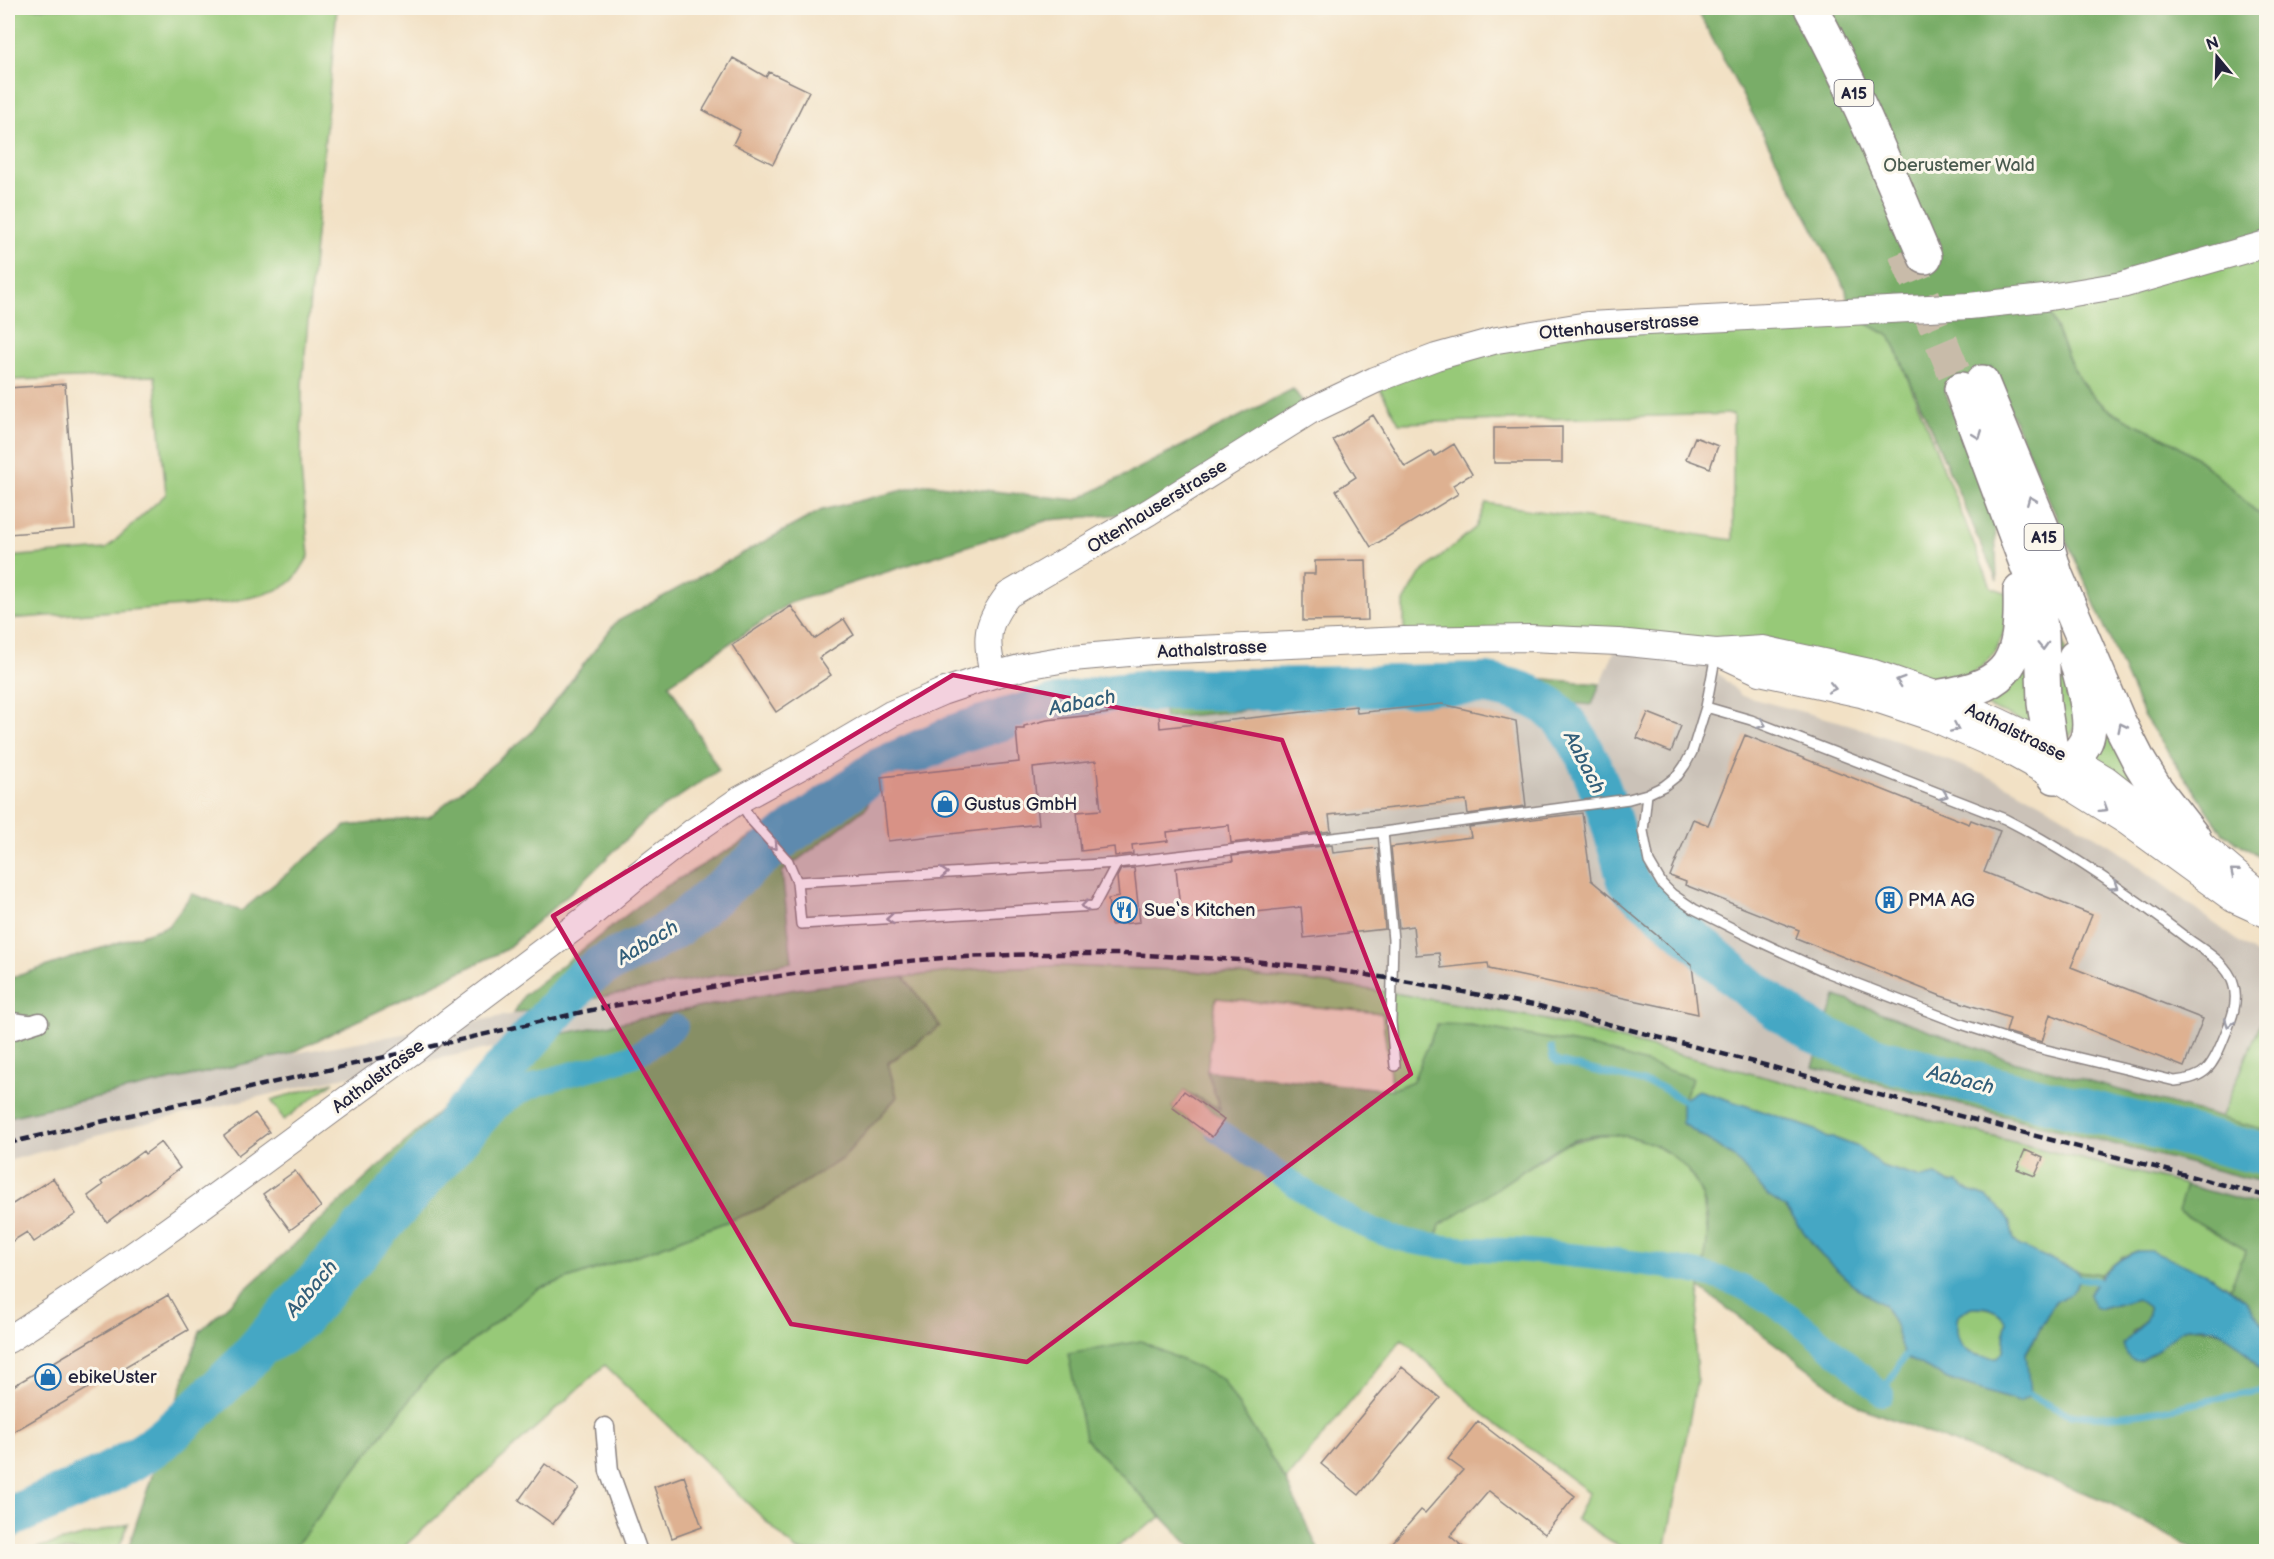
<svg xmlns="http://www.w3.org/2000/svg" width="2274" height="1559" viewBox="0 0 2274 1559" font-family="'Balsamiq Sans',sans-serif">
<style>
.industrial{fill:#cbc2b8}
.green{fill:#97c978;stroke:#5c765a;stroke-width:1.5}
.forest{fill:#79ad68;stroke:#4e6852;stroke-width:1.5}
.water{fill:#45a7c4;stroke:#346480;stroke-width:1.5;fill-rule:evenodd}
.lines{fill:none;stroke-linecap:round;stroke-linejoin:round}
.stream{stroke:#45a7c4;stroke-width:7}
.canal{stroke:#45a7c4;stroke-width:24}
.river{stroke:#45a7c4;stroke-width:42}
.building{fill:#deb191}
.highway-tunnel{stroke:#c8bba9;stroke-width:33;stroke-dasharray:33 16;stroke-linecap:butt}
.lane-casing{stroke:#8a8280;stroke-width:12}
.street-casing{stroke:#8a8280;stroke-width:21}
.secondary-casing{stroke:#8a8280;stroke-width:28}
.highway-casing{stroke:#8a8280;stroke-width:36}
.lane{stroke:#fff;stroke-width:9}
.street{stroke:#fff;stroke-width:18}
.secondary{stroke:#fff;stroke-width:26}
.highway{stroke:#fff;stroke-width:33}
.rail{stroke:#22223b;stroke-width:4.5;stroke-dasharray:9 4.5;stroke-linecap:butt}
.oneway{stroke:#9c9ca7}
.marked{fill:#c2185b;fill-opacity:0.2;stroke:#c2185b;stroke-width:4.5;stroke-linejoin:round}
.labels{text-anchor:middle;stroke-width:6;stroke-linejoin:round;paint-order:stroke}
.shield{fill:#fbf7ec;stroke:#636270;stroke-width:1.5}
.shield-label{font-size:16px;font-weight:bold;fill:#22223b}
.park-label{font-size:18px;fill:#4b5c50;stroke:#fbf7ec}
.street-label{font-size:18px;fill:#22223b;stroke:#fbf7ec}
.poi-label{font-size:18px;fill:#22223b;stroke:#fbf7ec;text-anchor:start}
.water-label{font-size:20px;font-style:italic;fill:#325e79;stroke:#fbf7ec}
</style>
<rect width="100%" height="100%" fill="#fbf7ec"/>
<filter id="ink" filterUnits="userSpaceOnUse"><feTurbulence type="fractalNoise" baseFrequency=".0167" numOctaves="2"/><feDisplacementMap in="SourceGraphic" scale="12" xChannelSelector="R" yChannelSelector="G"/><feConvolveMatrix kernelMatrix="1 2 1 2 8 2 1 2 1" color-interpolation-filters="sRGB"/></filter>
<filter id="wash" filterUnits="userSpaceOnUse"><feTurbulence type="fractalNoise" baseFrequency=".008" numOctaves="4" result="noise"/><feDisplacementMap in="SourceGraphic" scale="24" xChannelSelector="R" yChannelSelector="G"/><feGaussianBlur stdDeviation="1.35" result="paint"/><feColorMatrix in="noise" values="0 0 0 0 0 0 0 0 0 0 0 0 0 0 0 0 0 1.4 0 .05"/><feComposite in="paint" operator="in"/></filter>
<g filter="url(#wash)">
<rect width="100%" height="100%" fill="#f2e1c5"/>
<!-- industrial -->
<path class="industrial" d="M 1618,642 L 1692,649 L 1742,696 L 1845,723 L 1914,747 L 1992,778 L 2042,803 L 2113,847 L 2266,962 L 2266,1010 L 2221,1118 L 2013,1061 L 1837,997 L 1813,1067 L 2266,1183 L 2266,1207 L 1538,1018 L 1393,993 L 1307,981 L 1115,967 L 989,968 L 796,989 L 344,1077 L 129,1127 L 8,1161 L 8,1117 L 289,1054 L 449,1026 L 791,962 L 782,872 L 867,807 L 878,770 L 1026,717 L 1164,702 L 1166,718 L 1442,691 L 1592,705 Z"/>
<!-- green -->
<path class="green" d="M 8,8 L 337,8 L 302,385 L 301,470 L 309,556 C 304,564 299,574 292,581 C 278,594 242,599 223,603 L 8,619 L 8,557 L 106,549 L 166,494 L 155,376 L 8,380 Z
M 2266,244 L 2266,521 C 2238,495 2209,465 2176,444 C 2147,427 2109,417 2087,389 C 2068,366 2056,326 2044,298 Z
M 1849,313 L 1891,337 L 1991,587 L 2007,593 L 2004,632 L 1995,652 L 1983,666 L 1961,680 L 1932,681 L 1692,649 L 1404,640 L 1404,602 L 1420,574 L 1476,527 L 1486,503 L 1733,540 L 1733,414 L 1399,423 L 1375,380 L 1497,340 Z
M 2056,612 L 2075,694 L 2077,726 L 2066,742 L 2060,741 Z
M 2025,654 L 2036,727 L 1976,702 Z
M 2098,697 L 2149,800 L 2093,760 Z
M 1056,966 L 1178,970 L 1307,981 L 1393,993 L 1538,1018 L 2025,1145 L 2186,1185 L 2179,1212 L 2246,1250 L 2230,1288 L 2213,1277 L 2137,1251 L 2124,1256 L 2101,1274 L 2077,1271 L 2018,1245 L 2014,1240 L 2010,1223 L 1987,1197 L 1971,1192 L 1958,1182 L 1949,1183 L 1936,1175 L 1921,1178 L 1882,1166 L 1858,1147 L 1834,1138 L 1827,1138 L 1815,1130 L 1786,1119 L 1698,1090 L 1682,1100 L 1693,1079 L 1530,1036 L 1469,1025 L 1437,1025 L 1413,1081 L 1392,1090 L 1382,1013 L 1216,998 L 1207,1071 L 1220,1109 L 1184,1091 L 1172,1107 L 1211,1136 L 1217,1130 L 1320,1199 L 1433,1247 L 1440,1225 L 1563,1145 L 1600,1135 L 1616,1134 L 1649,1142 L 1681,1161 L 1695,1180 L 1703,1199 L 1708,1238 L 1700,1288 L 1695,1346 L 1697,1379 L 1665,1551 L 1627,1551 L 1576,1519 L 1589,1492 L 1483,1414 L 1402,1339 L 1286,1481 L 1222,1379 L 1085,1438 L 1161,1517 L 1110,1551 L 797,1551 L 605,1365 L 399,1551 L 278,1552 L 297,1544 L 428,1376 L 538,1289 L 655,1249 L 765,1207 L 888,1064 L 940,1026 L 904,977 L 989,968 Z
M 2266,1010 L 2266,1130 L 2221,1118 Z
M 334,1082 L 284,1120 L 271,1100 Z
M 1971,1307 C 1987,1307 1996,1308 2006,1321 L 2003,1351 L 1998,1357 C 1983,1358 1960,1353 1956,1335 C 1955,1329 1957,1322 1958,1315 Z
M 128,1524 L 118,1551 L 25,1551 Z"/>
<!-- forest -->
<path class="forest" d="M 1696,8 L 2266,8 L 2266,244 L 2044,299 C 2056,326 2068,366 2087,390 C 2109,417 2147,426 2176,444 C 2209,465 2238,495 2266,521 L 2266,861 L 2223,833 L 2143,715 L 1991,367 L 1944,388 L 1995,524 L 1997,581 L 1891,337 L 1849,313 L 1846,290 Z
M 1293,389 L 1310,411 L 1149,512 L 1048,520 L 790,603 L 669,684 L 719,770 L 649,817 L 580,884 L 505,950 L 289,1054 L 8,1117 L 8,979 L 168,926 L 192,894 L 241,911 L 346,826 L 429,817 L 531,733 L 616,622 L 822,510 L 928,484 L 1077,500 Z
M 1492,674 L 1600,684 L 1592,705 L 1442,691 L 1165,718 L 1163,702 L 1026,717 L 878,770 L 867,807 L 782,872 L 792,962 L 514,1013 L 524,995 L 656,892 L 773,824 L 825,786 L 878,753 L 905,739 L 1000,703 L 1083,686 L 1172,675 Z
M 904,977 L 940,1026 L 888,1063 L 897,1097 L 842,1159 L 765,1207 L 655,1249 L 538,1289 L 428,1376 L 297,1544 L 278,1552 L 127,1551 L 200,1331 L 513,1043 L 796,989 Z
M 1836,996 L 2013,1061 L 2266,1130 L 2266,1183 L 1813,1067 Z
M 1437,1024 L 1469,1025 L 1595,1047 L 1693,1078 L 1682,1100 L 1682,1123 L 1734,1157 L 1768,1196 L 1786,1208 L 1821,1255 L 1857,1288 L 1884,1305 L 1895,1325 L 1904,1357 L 1953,1381 L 2019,1402 L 2026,1354 L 2054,1303 L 2073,1291 L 2081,1278 L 2077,1271 L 2101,1274 L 2096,1281 L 2102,1309 L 2137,1299 L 2148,1307 C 2151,1320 2141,1325 2132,1332 L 2141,1361 L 2153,1354 L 2174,1334 L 2187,1328 L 2200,1327 L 2227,1334 L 2241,1346 L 2265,1377 L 2266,1551 L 2196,1551 L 2106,1501 L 1860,1407 L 1700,1288 C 1704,1258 1713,1228 1703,1198 C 1684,1142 1614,1120 1563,1145 C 1549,1151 1537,1162 1524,1170 C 1496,1189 1468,1207 1440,1225 L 1433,1247 L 1387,1235 L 1352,1219 L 1217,1130 L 1224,1120 L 1184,1091 L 1220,1109 L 1207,1071 L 1392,1090 L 1413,1081 Z
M 2186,1185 L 2266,1207 L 2266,1327 L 2245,1300 L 2230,1288 L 2246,1250 L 2178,1211 Z
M 1141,1341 L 1222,1379 L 1286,1481 L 1319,1551 L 1195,1551 L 1085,1438 L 1068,1354 Z"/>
<!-- water -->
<path class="water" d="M 1698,1090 L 1786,1119 L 1815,1130 L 1827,1138 L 1834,1138 L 1858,1147 L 1882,1166 L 1921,1178 L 1936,1175 L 1949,1183 L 1958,1182 L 1971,1192 L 1987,1197 L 2004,1212 L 2010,1223 L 2014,1240 L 2018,1245 L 2077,1271 L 2081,1278 L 2073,1291 L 2054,1303 L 2026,1353 L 2030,1395 L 2019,1402 L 1953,1381 L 1904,1357 L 1895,1325 L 1884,1305 L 1857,1288 L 1821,1255 L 1786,1208 L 1768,1196 L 1734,1157 L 1682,1123 L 1682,1100 ZM 1971,1307 C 1987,1306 1996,1308 2006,1321 L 2003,1351 L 1998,1357 C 1968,1359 1952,1345 1958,1315 Z
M 2137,1251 L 2151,1251 L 2213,1277 L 2245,1300 L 2266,1327 L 2266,1381 C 2264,1374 2258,1368 2254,1362 C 2237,1341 2214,1318 2184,1329 C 2165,1337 2133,1386 2123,1344 C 2132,1332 2152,1322 2148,1307 L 2137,1299 L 2101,1309 L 2095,1307 L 2089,1295 C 2100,1274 2115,1260 2137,1251 Z"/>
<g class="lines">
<!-- stream -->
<path class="stream" d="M 1611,865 L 1623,861
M 1551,1048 L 1553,1058 L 1558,1062 L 1659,1086 L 1682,1100
M 2081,1278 L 2096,1281
M 1882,1394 L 1904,1357
M 2030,1395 C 2045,1403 2060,1413 2077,1415 C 2135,1422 2208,1398 2266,1390"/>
<!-- canal -->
<path class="canal" d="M 1217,1130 C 1269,1165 1328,1214 1387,1235 C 1432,1251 1480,1248 1527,1251 C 1573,1255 1621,1260 1667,1267 C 1692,1271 1719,1276 1742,1287 C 1795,1312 1838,1355 1882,1394
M 241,1367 L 286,1342 L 306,1326 L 497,1108 C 538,1073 587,1075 634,1055 C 650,1048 663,1037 676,1026"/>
<!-- river -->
<path class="river" d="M 8,1518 C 59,1495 114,1476 159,1442 C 188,1419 214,1393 241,1367 L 583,979 L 603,965 L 651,942 L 677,926 L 783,838 L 879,769 L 960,733 L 1011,717 L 1058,705 L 1113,695 L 1168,689 L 1259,689 L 1486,684 C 1509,688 1534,693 1553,710 C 1594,745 1613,829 1628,880 L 1634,889 L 1753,991 L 1779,1010 L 1812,1032 L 1847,1047 L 1883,1060 L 2266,1155"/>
</g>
<g id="blocks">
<!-- building -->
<path class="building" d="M 733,58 L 766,77 L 769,72 L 809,91 L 773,164 L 733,144 L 740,130 L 703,110 Z
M 65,384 L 75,529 L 8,534 L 8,388 Z
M 1373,415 L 1405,467 L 1432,451 L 1435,456 L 1454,444 L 1472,474 L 1453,485 L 1458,494 L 1371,547 L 1336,490 L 1356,477 L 1333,440 Z
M 1562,427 L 1562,463 L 1494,463 L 1494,428 Z
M 1695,437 L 1718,446 L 1710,468 L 1686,459 Z
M 1366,560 L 1368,620 L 1303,621 L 1303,574 L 1315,574 L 1315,561 Z
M 791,606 L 814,639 L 844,619 L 854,635 L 819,658 L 831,675 L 776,712 L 732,645 Z
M 1442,704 L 1516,721 L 1526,806 L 1468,814 L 1466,800 L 1329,815 L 1331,831 L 1231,843 L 1229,825 L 1167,832 L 1168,841 L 1132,845 L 1133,854 L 1115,856 L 1114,847 L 1081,851 L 1077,812 L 1101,810 L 1096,761 L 1033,768 L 1039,824 L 888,841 L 881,777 L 1019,762 L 1016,729 L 1024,729 L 1024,726 L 1047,720 L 1139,710 L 1159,714 L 1160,728 L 1356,706 L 1357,713 Z
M 1648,713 L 1681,726 L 1671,752 L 1637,738 Z
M 1745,735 L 1969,824 L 1971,820 L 2000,831 L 1984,872 L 2092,915 L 2071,967 L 2203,1019 L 2184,1067 L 2050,1014 L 2042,1042 L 2006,1032 L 2010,1018 L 1941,996 L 1796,938 L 1799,930 L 1685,885 L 1686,882 L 1670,876 L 1693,819 L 1708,825 Z
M 1582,813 L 1591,880 L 1692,965 L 1698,1014 L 1489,969 L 1488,963 L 1441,968 L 1439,953 L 1416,955 L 1413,926 L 1399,928 L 1391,847 L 1471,837 L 1469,827 Z
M 1332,845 L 1333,853 L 1378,848 L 1385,929 L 1304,938 L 1301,907 L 1181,920 L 1176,868 L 1233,861 L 1232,856 Z
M 1134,868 L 1140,922 L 1111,925 L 1108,899 L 1119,897 L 1117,877 L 1121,869 Z
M 1184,1091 L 1224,1120 L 1212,1137 L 1172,1107 Z
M 255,1113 L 269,1132 L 238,1155 L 224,1136 Z
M 161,1142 L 180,1168 L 107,1222 L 88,1196 L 103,1185 L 101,1182 L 143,1151 L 145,1154 Z
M 2025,1150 L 2043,1158 L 2035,1176 L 2017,1169 Z
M 295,1171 L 321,1207 L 290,1230 L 263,1194 Z
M 53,1178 L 76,1214 L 34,1242 L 27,1232 L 8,1244 L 8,1207 Z
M 168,1295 L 188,1330 L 8,1435 L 8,1389 Z
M 1402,1367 L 1440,1398 L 1359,1495 L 1321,1464 Z
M 1478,1421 L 1575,1496 L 1545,1534 L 1489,1491 L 1450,1536 L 1468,1551 L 1385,1551 L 1421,1510 L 1425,1513 L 1463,1470 L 1448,1459 Z
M 545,1464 L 579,1488 L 553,1524 L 519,1500 Z
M 684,1476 L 702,1527 L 672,1538 L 654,1487 Z"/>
</g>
</g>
<g filter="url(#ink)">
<use href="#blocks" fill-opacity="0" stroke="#8a8280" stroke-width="1.5"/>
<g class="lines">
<!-- highway-tunnel -->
<path class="highway-tunnel" d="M 1904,251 L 1961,389"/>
<!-- lane casing -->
<g class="lane-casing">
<path id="lane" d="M 1647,794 L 1643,831 L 1649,862 L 1662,884 L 1672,894 L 1694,909 L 1754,939 L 1824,971 L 1961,1024 L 2026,1045 L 2175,1081 C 2206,1078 2212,1067 2223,1040 C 2230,1023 2240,1002 2233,983 C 2227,962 2201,949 2184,936 C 2128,893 2068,851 2005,819 L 1751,720 L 1706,707
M 740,802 L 752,821 L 788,861 L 797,882
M 1383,832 L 1393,940 L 1391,1022 L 1395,1066
M 1117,863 L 1094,906 L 801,924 L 797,882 L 1117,863 L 1383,832 L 1629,799 L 1647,794 L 1664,786 L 1678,775 L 1685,765 L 1692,752 L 1706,707 L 1716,654
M 8,1017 L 32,1020"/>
</g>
<!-- street casing -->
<g class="street-casing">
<path id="street" d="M 8,1032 L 39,1022
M 605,1427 L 609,1471 L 638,1552"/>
</g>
<!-- secondary casing -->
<g class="secondary-casing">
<path id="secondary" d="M 1719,653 L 1760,672 L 1861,694 L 1933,718 L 2010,752 L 2055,777 L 2127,822 L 2233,899 L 2266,914
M 993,675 C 986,638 984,626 1008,595 L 1149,512 L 1310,411 L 1375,380 L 1436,357 L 1497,340 L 1588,325 L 1969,306 L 2044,298 L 2122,285 L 2266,244
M 8,1340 C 148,1250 279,1148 414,1050 L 447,1023 L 583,921 L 640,873 L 694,831 L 739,800 L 816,758 L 891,714 L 942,692 L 993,675 L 1031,665 L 1072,658 L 1152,651 L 1404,640 L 1530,638 L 1618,642 L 1716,652 L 1763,649 L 1874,673 L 1941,696 L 2000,722 L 2050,746 L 2106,779 L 2147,811 L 2194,838 L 2253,888 L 2266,913"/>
</g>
<!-- highway casing -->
<g class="highway-casing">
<path id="highway" d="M 1811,8 C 1855,88 1889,173 1925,257
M 1982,382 L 2042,527 L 2056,575 L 2119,722 L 2140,763 L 2156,789 L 2194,838
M 1961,389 L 2036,590 L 2042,635 L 2044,703 L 2055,777
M 1941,696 C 2012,685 2022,660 2020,591
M 2055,777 C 2066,766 2079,755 2086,741 C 2095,721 2081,679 2075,657"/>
</g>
<!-- lane -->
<use href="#lane" class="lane"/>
<!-- street -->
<use href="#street" class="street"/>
<!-- secondary -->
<use href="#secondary" class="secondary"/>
<!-- highway -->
<use href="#highway" class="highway"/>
<!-- rail -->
<path class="rail" d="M 8,1143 L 582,1012 L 738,982 L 841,967 L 943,958 L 1033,954 L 1125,954 L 1242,960 L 1329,969 L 1393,979 L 1539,1006 L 2266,1196"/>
</g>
<!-- one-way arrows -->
<defs><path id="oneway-chevron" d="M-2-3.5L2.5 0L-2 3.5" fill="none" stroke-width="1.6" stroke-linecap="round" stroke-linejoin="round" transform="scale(1.5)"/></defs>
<g class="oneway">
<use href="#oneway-chevron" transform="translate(1978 435) rotate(69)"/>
<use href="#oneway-chevron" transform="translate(2031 500) rotate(-112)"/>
<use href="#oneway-chevron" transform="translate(2043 646) rotate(88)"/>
<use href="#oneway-chevron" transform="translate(1900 681) rotate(-162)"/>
<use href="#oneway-chevron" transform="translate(1832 688) rotate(12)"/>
<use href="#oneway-chevron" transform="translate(1762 724) rotate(21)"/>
<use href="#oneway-chevron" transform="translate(2122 727) rotate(-116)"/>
<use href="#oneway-chevron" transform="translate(1955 728) rotate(24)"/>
<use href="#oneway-chevron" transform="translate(1944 795) rotate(21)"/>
<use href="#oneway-chevron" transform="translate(2104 808) rotate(32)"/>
<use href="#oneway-chevron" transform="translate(774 846) rotate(47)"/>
<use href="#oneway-chevron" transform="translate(2234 872) rotate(-140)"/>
<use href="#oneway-chevron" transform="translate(944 873) rotate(-3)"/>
<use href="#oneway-chevron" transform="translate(2115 886) rotate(33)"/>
<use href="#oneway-chevron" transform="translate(1085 906) rotate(174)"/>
<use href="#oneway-chevron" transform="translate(890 919) rotate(176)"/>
<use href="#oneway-chevron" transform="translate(2229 1023) rotate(110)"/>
</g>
</g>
<!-- marked area -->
<path class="marked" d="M 953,675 L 1282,740 L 1411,1074 L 1027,1362 L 791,1324 L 553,916 Z"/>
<!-- icons -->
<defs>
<g id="shop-ring" transform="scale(1.35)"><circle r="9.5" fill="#fbf7ec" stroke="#1f6fb2" stroke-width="1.5"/><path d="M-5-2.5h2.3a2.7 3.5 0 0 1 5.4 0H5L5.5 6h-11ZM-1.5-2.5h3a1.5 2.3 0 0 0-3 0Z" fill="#1f6fb2"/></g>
<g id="building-ring" transform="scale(1.35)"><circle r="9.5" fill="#fbf7ec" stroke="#1f6fb2" stroke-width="1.5"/><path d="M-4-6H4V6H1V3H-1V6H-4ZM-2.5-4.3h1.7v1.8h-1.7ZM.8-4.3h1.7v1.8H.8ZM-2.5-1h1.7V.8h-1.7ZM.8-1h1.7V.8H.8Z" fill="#1f6fb2"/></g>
<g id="restaurant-ring" transform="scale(1.35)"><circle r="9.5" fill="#fbf7ec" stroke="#1f6fb2" stroke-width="1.5"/><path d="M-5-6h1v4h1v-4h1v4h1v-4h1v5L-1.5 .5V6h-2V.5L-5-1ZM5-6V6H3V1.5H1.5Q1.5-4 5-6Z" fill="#1f6fb2"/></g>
</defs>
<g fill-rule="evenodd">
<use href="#shop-ring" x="945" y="804"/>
<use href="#building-ring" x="1889" y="900"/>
<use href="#restaurant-ring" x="1124" y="910"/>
<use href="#shop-ring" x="48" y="1377"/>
</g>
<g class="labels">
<!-- shield labels -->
<g class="shield">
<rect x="1834.5" y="80" width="39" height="26" rx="4.5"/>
<rect x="2024.5" y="524" width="39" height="26" rx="4.5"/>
</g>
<g class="shield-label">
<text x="1854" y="99">A15</text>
<text x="2044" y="543">A15</text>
</g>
<!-- park labels -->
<g class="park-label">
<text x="1959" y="171">Oberustemer Wald</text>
</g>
<!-- street labels -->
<g class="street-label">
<text transform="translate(1619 326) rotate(-5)" y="6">Ottenhauserstrasse</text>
<text transform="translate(1157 506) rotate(-32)" y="6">Ottenhauserstrasse</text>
<text transform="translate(1212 649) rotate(-3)" y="6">Aathalstrasse</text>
<text transform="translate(2016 732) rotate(26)" y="6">Aathalstrasse</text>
<text transform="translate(378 1076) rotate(-37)" y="6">Aathalstrasse</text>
</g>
<!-- poi labels -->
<g class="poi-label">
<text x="964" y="810">Gustus GmbH</text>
<text x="1908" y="906">PMA AG</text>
<text x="1144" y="916">Sue‘s Kitchen</text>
<text x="68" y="1383">ebikeUster</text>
</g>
<!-- water labels -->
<g class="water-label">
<text transform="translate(1082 702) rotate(-11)" y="7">Aabach</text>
<text transform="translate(1585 762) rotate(63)" y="7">Aabach</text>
<text transform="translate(647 942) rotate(-31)" y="7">Aabach</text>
<text transform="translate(1961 1079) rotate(14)" y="7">Aabach</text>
<text transform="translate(311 1288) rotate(-49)" y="7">Aabach</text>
</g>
</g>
<!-- margin -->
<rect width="2274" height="1559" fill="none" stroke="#fbf7ec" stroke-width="30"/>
<!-- north arrow -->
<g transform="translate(2217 57) rotate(341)" stroke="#fbf7ec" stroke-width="4.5" paint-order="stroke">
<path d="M0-4.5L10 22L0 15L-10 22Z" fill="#22223b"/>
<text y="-9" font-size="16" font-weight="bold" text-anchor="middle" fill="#22223b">N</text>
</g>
</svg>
